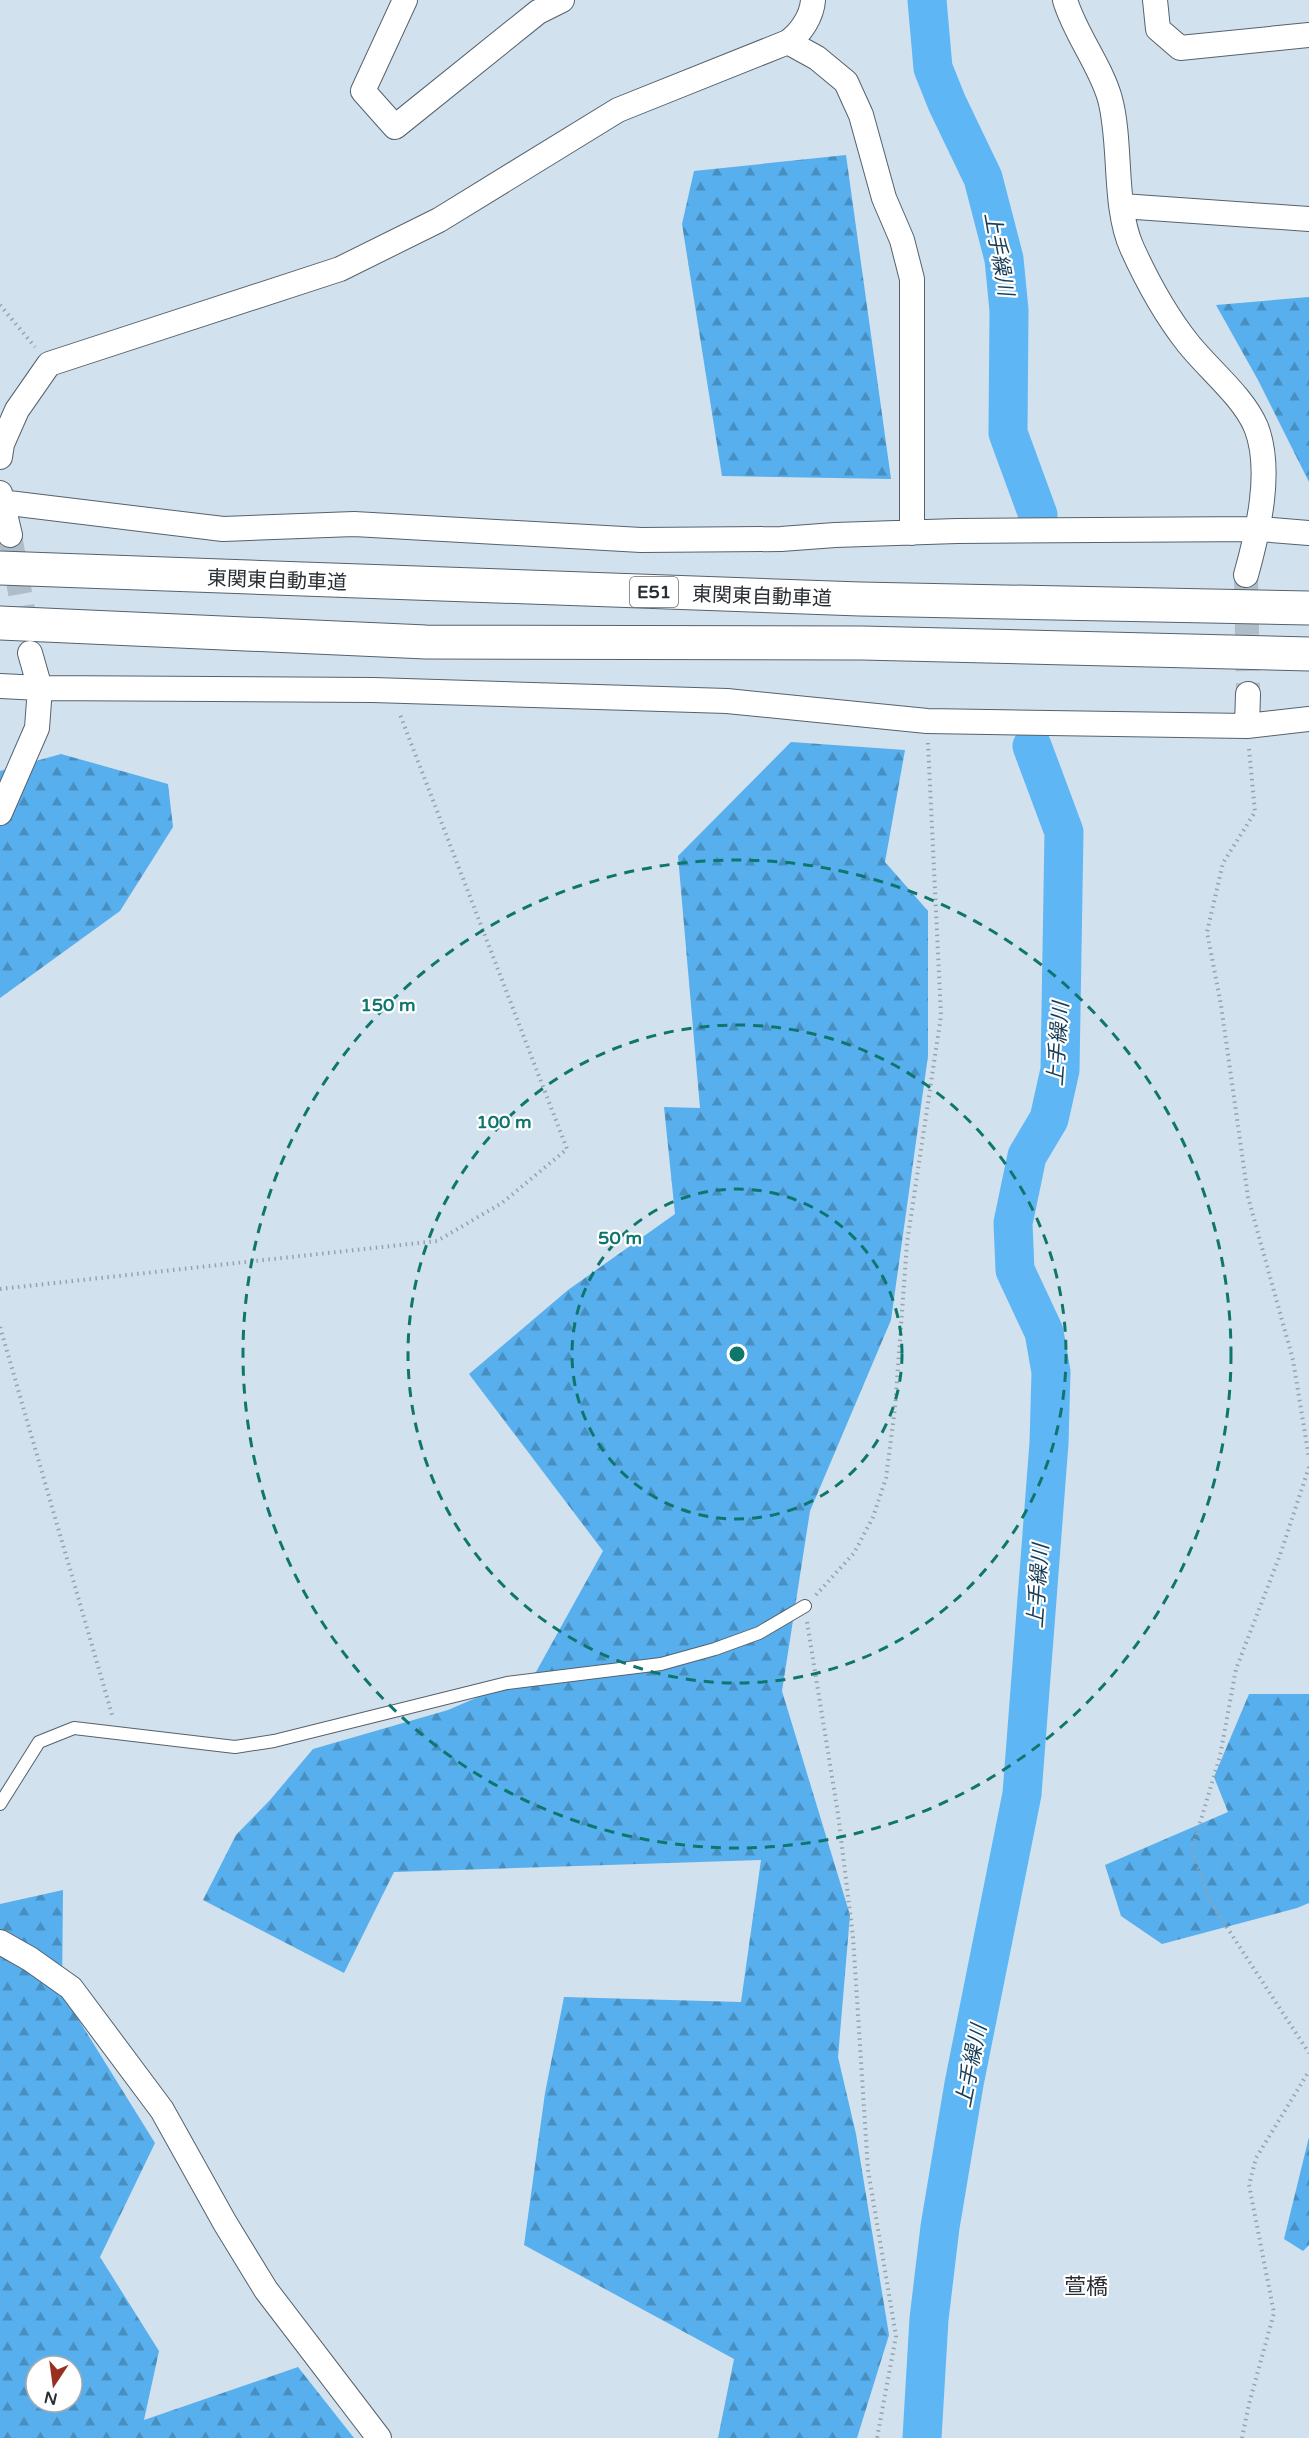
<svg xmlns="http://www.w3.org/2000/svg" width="1309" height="2438" viewBox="0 0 1309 2438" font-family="'Varela Round','Noto Sans JP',sans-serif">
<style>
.forest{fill:url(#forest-firs);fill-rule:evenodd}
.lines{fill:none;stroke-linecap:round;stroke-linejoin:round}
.river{stroke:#5eb6f5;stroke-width:39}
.minor-tunnel{stroke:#afbdc8;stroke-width:24;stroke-dasharray:24 12;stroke-linecap:butt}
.service-casing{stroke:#55626d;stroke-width:14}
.minor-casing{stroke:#55626d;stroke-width:26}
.motorway-casing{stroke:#55626d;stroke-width:35}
.path{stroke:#96a3ac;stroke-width:4;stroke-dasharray:1.5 4.5;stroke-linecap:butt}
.service{stroke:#fff;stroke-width:12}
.minor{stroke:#fff;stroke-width:24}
.motorway{stroke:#fff;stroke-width:33}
.ring{fill:none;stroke:#0f766e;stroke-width:3;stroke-dasharray:10 8}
.labels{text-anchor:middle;stroke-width:4.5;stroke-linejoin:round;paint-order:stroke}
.shield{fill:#fff;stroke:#696d71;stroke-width:1.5}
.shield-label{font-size:18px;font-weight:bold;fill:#292f34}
.street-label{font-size:20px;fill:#292f34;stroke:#fff}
.water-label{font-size:21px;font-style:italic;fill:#173c56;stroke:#fff}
.quarter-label{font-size:22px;fill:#292f34;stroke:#fff}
.centre{fill:#0f766e;stroke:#fff;stroke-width:3}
.ring-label{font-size:18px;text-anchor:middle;font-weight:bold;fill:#0f766e;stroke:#fff;stroke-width:4.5;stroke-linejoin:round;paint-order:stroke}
</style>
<defs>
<pattern id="forest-firs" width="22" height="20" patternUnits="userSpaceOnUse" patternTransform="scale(1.5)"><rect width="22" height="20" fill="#57afed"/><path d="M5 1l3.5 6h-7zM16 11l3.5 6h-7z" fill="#488fc1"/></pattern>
</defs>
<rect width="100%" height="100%" fill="#d1e1ed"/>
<!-- forest -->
<path class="forest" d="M 846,155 L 891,479 L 722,476 L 682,224 L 694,171 Z
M 1309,297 L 1309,482 L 1258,380 L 1216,305 Z
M 791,742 L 905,750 L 885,862 L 928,911 L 928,1056 L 891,1320 L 810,1511 L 782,1691 L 850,1915 L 838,2057 L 856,2134 L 889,2335 L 857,2438 L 718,2438 L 734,2359 L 524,2245 L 545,2093 L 564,1997 L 741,2002 L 761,1860 L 394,1872 L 344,1973 L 203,1900 L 236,1835 L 270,1800 L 313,1749 L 448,1710 L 536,1672 L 603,1551 L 469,1374 L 568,1290 L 675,1214 L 664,1107 L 700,1108 L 678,856 Z
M 61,754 L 168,784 L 173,827 L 120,911 L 0,998 L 0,771 Z
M 1249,1694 L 1309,1694 L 1309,1903 L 1297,1908 L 1162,1944 L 1121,1916 L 1105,1865 L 1228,1812 L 1214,1777 Z
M 63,1890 L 62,1993 L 155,2143 L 100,2257 L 159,2351 L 144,2420 L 298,2367 L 354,2438 L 0,2438 L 0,1904 ZM 36,2366 L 72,2366 L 72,2402 L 36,2402 Z
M 1309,2137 L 1309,2245 L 1303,2251 L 1284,2239 Z"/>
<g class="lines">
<!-- river -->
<path class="river" d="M 927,0 L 933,68 L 947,103 L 983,178 L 1004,259 L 1009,310 L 1008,433 L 1038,515
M 922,2438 L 929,2319 L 940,2227 L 964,2084 L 1022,1794 L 1049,1443 L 1051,1372 L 1044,1332 L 1015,1270 L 1013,1223 L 1027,1156 L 1049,1119 L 1060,1070 L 1064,832 L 1032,746"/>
<!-- minor-tunnel -->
<path class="minor-tunnel" d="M 10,535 L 28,639
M 1246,575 L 1248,694"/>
<!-- service casing -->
<g class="service-casing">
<path id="service" d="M 0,1804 L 39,1742 L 74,1728 L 235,1747 L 274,1741 L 507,1683 L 661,1664 L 715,1649 L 759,1633 L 805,1606"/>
</g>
<!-- minor casing -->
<g class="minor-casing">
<path id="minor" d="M 405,0 L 363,91 L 395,127 L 538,12 L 562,0
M 1065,0 C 1075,34 1101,66 1110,99 C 1122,144 1113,206 1132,248 C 1147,281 1165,314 1187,342 C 1208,369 1243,396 1256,427 C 1273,470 1258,532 1246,575
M 1155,0 L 1158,29 L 1180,48 L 1309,35
M 788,42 L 817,58 L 846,82 L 861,115 L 884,198 L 902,240 L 912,279 L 912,533
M 1122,206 L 1309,219
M 0,457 L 2,444 L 17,410 L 49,364 L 340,269 L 439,220 L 618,110 L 788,42 C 801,33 812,16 813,0
M 0,493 L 10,535
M 0,502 L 223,529 L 354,524 L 641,540 L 781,539 L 835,535 L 957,531 L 1259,529 L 1309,533
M 0,686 L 40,688 L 373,690 L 727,701 L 927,721 L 1247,726 L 1309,719
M 1247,726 L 1248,694
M 0,813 L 37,728 L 40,688 L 30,653
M 0,1942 L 30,1959 L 71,1988 L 162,2110 L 225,2223 L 266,2290 L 379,2438"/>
</g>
<!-- motorway casing -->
<g class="motorway-casing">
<path id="motorway" d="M 0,568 L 860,599 L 1309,608
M 0,623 L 426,642 L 862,643 L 1309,654"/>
</g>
<!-- path -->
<path class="path" d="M 0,305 L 35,347
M 1249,749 L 1255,812 L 1223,863 L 1207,932 L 1221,1005 L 1248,1197 L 1293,1360 L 1309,1458
M 0,1289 L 437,1241 L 502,1203 L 567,1149 L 399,712
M 0,1327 L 113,1718
M 1309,1467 L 1280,1555 L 1236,1669 L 1220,1756 L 1192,1850 L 1211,1903 L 1309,2053
M 816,1595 L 854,1553 L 873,1517 L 886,1478 L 895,1408 L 907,1243 L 941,1016 L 928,743
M 807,1622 L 838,1814 L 853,1937 L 868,2170 L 896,2336 L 877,2438
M 1242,2438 L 1249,2404 L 1274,2313 L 1249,2185 L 1256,2158 L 1309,2071"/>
<!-- service -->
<use href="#service" class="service"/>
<!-- minor -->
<use href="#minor" class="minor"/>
<!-- motorway -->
<use href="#motorway" class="motorway"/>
</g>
<!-- distance rings -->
<g class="ring">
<circle cx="737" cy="1354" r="165"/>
<circle cx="737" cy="1354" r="329"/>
<circle cx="737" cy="1354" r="494"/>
</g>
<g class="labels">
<!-- shield labels -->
<rect class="shield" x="630" y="577" width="48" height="30" rx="4.5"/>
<g class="shield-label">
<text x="654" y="598">E51</text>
</g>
<!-- street labels -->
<g class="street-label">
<text transform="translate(277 580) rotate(2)" y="7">東関東自動車道</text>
<text transform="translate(762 596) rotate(2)" y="7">東関東自動車道</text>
</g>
<!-- water labels -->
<g class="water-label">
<text transform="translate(999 254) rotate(80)" y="7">上手繰川</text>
<text transform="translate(1058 1044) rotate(-86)" y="7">上手繰川</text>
<text transform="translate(1038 1586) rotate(-86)" y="7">上手繰川</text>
<text transform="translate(971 2066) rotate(-79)" y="7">上手繰川</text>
</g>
<!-- quarter labels -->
<g class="quarter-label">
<text x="1086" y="2294">萱橋</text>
</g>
</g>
<circle cx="737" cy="1354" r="9" class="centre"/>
<g class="ring-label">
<text x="388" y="1011">150 m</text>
<text x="504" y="1128">100 m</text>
<text x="620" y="1244">50 m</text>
</g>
<!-- north arrow -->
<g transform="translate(54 2384) rotate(193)"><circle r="28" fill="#ffffff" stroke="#a9acae" stroke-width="1.5"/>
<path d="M0-4.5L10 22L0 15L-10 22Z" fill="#99301f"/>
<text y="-9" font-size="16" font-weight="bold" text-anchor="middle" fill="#292f34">N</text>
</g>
</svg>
